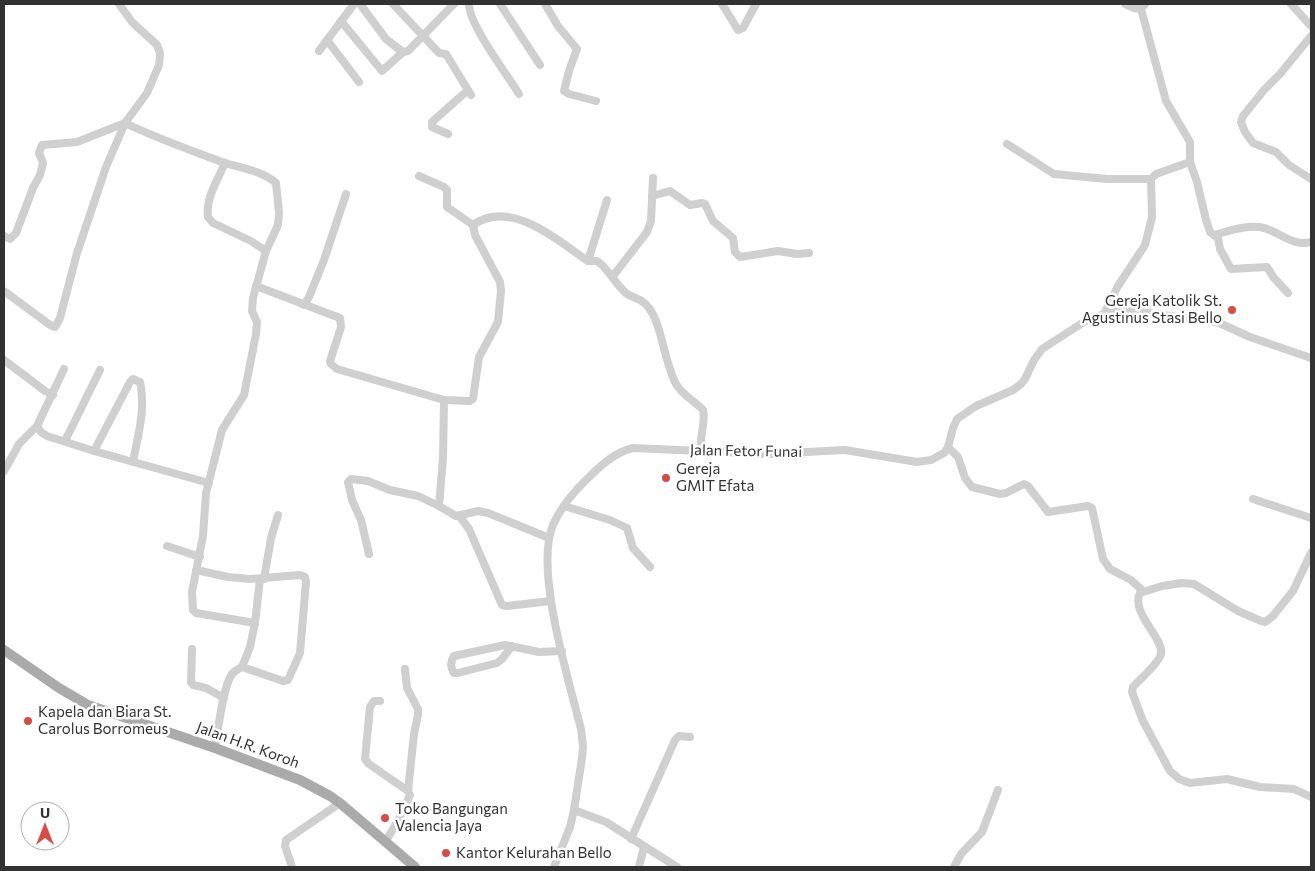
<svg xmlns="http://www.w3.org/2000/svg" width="1315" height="871" viewBox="0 0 1315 871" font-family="Commissioner,sans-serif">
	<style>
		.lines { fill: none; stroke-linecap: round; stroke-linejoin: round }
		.minor { stroke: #cfcfcf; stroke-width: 8 }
		.major { stroke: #aaa; stroke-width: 10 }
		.poi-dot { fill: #d64c47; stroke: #fff; stroke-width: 2 }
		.labels { text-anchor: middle; stroke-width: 5; stroke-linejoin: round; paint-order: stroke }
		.poi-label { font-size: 15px; fill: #323232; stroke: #fff; text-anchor: start }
		.street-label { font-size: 15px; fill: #323232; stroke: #fff }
	</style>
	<rect width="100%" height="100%" fill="#fff"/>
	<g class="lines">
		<g class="minor">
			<polyline points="360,4 386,39 403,52 408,51 454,4"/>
			<polyline points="393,4 439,53 446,54 471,95"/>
			<path d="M469,4C469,25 507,74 519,94"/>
			<polyline points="500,4 540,65"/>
			<polyline points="545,4 558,26 577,49 569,71 564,91 569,94 596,101"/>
			<polyline points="722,4 738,30 743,28 756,4"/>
			<path d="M1125,4C1133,8 1139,12 1145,4"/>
			<polyline points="1291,4 1311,26"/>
			<polyline points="1141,9 1166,101 1190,142 1190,162 1197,182 1206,220 1210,232 1218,238 1220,249 1231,269 1267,267 1274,278 1288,293"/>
			<polyline points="341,21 382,71 403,52"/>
			<polyline points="1311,36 1280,74 1264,90 1243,116 1241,122 1245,132 1253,143 1276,152 1289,165 1311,179"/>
			<polyline points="327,40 359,82"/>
			<polyline points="319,51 354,4"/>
			<polyline points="448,134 432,127 432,122 468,90"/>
			<polyline points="1007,144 1054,174 1107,179 1151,179"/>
			<path d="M225,163C218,179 205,199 208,217L213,223L251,241L266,251"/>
			<polyline points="419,176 444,187 447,190 447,207 473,225"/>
			<polyline points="652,196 670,191 690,205 702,203 705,204 713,221 733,238 735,252 740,257 778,251 797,254 809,253"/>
			<path d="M1214,235C1229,231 1248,224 1264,228C1279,232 1294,247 1311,242"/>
			<path d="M4,236L10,239L16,233L33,188L40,175L43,163L39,153L42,145L77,142L125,123C156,138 190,150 222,162C240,168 261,170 276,183L279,213L278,225L266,251L253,298L252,311L257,322L256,334L244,395L222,430L206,493L203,536L192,592L193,610L196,613L255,623L250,647L242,667L283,681L288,680L300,653L306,582L305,577L300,575L250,579L228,577L196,570"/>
			<polyline points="588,261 607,200"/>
			<polyline points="613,276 647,232 651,221 653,178"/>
			<path d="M256,286L340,318L341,327L330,361L331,364L337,369L444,400L470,401L473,399L479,357L498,322L501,291L500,282L475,235L473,225C511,198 558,241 588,261H597L602,265C610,273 619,288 627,294C635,299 642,298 649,308C662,325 664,362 676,384C683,396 694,400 703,410C706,424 699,436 701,450"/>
			<polyline points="4,291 50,325 55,327 60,318 77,253 106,167 125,123 147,93 159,65 160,53 157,45 132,22 119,4"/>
			<polyline points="304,305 309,297 324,260 346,194"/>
			<polyline points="1104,314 1118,286 1145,245 1152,217 1151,179 1156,174 1190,162"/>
			<polyline points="4,360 45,391 53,395"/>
			<polyline points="64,369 37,426 41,432 47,436 94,451 209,483"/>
			<polyline points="65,441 100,370"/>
			<polyline points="948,447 958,457 965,478 972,487 1000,494 1006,493 1024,484 1028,486 1048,512 1088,506 1092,508 1103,559 1110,569 1131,580 1143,591"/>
			<path d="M94,451L130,382L133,379L140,382C146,409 138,435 133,462"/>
			<polyline points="4,471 19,444 37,426"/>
			<polyline points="1253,499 1311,518"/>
			<polyline points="439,506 443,458 444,400"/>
			<polyline points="564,506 610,520 627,528 633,548 650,567"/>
			<polyline points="460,517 469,529 502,605 507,606 551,601"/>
			<polyline points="167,546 200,557"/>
			<path d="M1311,553L1293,591L1273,616L1265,622L1261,621L1238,611L1194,584L1182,583L1162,586L1140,593C1130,613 1165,639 1161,654C1159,663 1140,679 1133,687L1132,692L1143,721L1170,771L1179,779L1190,783L1227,779L1260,787L1294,789L1311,797"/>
			<polyline points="369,554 361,520 352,500 348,482 351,479 368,481 390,490 418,496 439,506 456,516 478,511 488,513 549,538"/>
			<polyline points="264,579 271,538 278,515"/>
			<polyline points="255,623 260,579"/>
			<path d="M512,646L502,659L497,663L458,673H454C450,667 450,662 454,656L505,645L539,652L562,651"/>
			<polyline points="192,649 191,682 193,685 206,688 224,698"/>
			<polyline points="405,669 407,688 418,709 418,715 414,734 408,791"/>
			<polyline points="380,701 374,701 370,707 365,759 369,764 408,791 410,795 401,815 386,841"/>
			<path d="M215,748C218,731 223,686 232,674C235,670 239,669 242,667"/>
			<polyline points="574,810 606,822 677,867"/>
			<polyline points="631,839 675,740 679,736 690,737"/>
			<polyline points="292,867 285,846 286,840 340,803"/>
			<path d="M554,867L570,827L574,810L582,758L583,747L581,729C569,681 534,569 553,525C560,509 572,494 584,482C598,468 614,452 633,448L768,454L845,450L917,462L931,460L944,453L948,447L953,428L957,419L976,406L1013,390L1021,384L1025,379L1034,360L1042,349L1087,320L1104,314L1114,312L1132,311L1217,322L1250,337L1311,358"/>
			<polyline points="639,867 644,847"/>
			<polyline points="954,867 961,854 982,832 998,790"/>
		</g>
		<polyline class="major" points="4,650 59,688 88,705 215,748 300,780 330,796 340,803 415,867"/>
	</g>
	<g class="poi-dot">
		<circle cx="1232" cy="310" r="5"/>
		<circle cx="666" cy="478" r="5"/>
		<circle cx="28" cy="721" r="5"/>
		<circle cx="385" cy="818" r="5"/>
		<circle cx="446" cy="853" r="5"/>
	</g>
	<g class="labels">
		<g class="poi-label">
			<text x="1222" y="306" text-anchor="end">Gereja Katolik St.<tspan x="1222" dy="17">Agustinus Stasi Bello</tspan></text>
			<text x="676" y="474">Gereja<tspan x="676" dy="17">GMIT Efata</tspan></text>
			<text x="38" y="717">Kapela dan Biara St.<tspan x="38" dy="17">Carolus Borromeus</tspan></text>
			<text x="395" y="814">Toko Bangungan<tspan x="395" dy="17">Valencia Jaya</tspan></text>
			<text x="456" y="858">Kantor Kelurahan Bello</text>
		</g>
		<g class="street-label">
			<text transform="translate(746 451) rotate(1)" y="5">Jalan Fetor Funai</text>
			<text transform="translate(248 745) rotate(20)" y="5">Jalan H.R. Koroh</text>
		</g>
	</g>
	<rect width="1315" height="871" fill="none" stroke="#323232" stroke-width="10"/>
	<g transform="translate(45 826)"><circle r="24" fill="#ffffff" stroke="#adadad"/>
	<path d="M0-4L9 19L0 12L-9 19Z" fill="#d64c47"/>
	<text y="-8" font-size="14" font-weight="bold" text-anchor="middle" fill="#323232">U</text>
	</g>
</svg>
